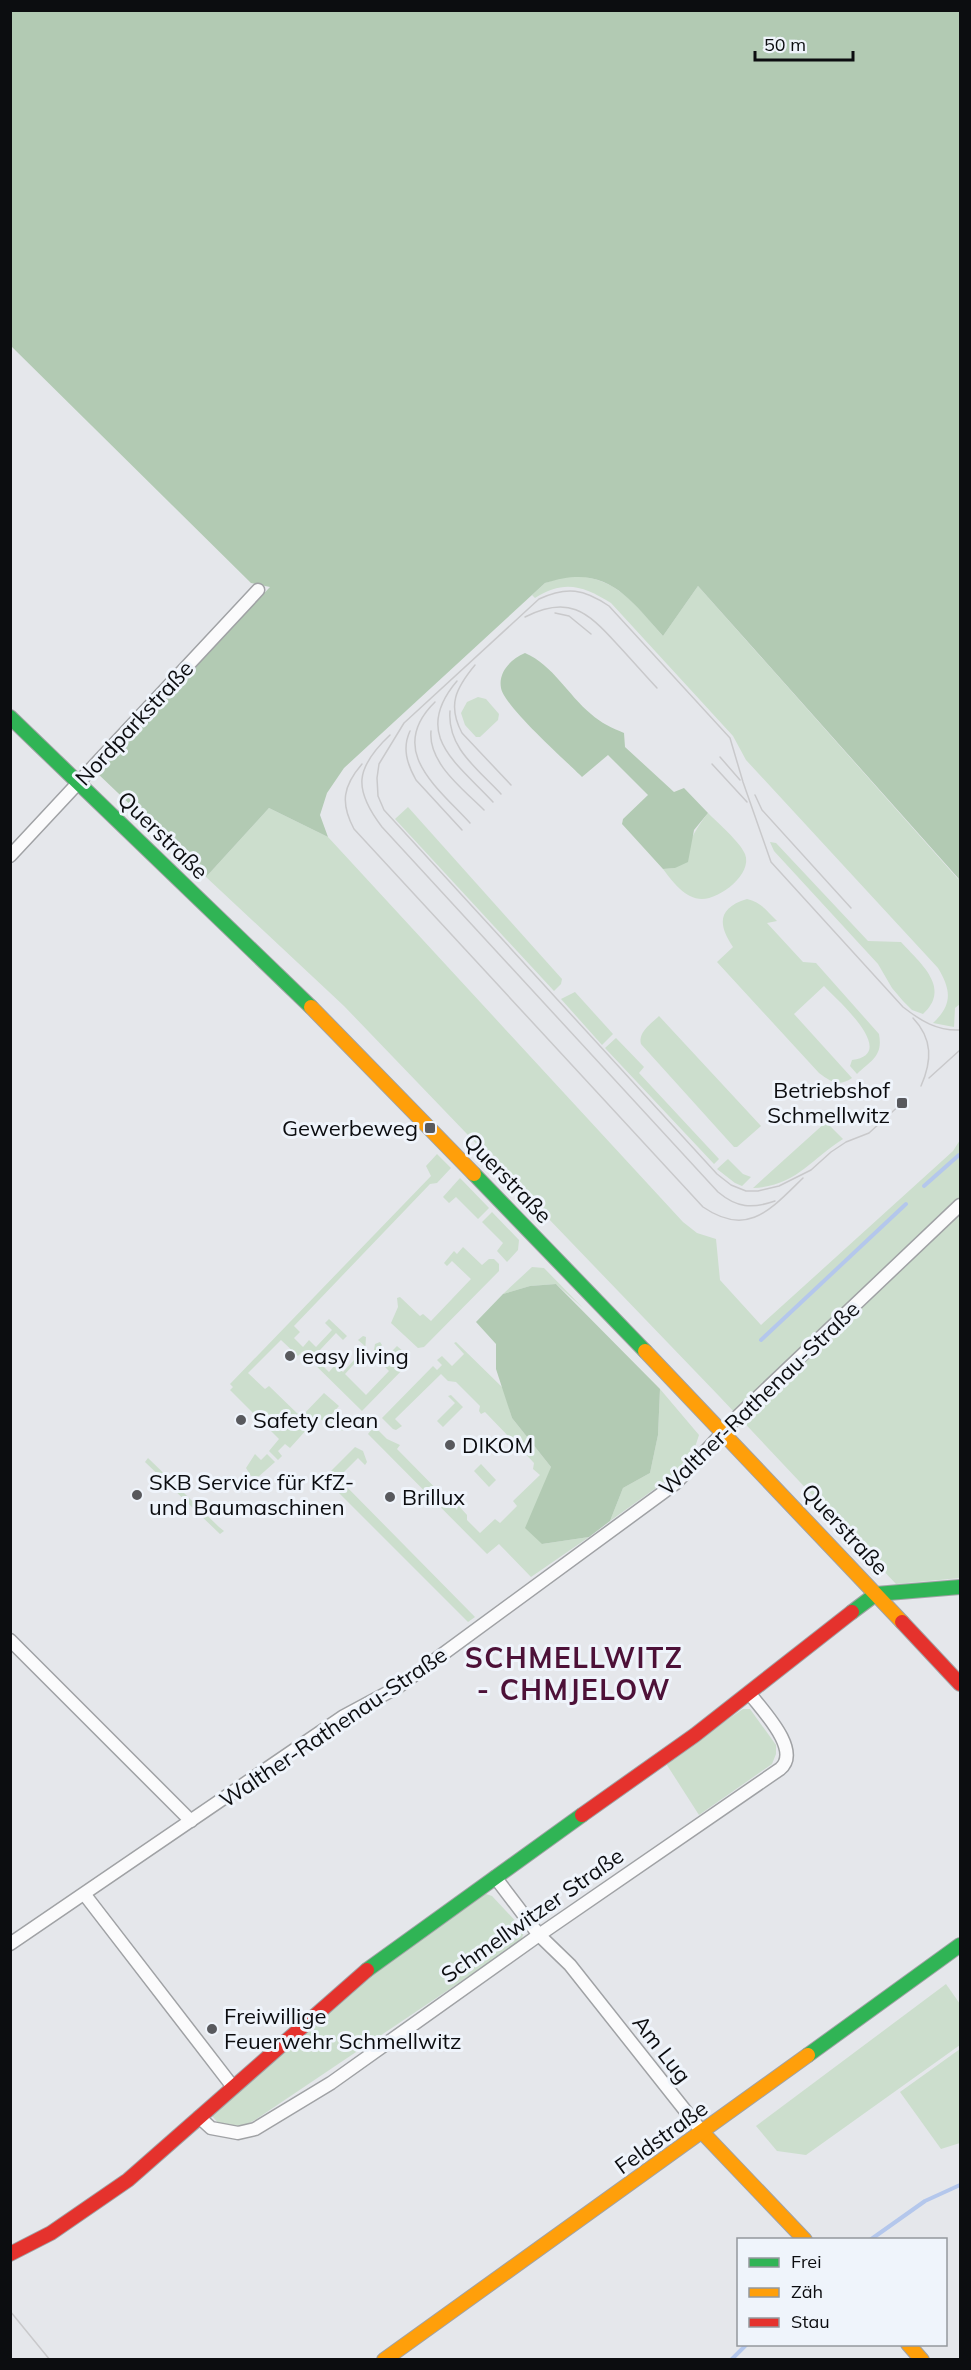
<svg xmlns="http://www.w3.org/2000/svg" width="971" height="2370" viewBox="0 0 971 2370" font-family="Mulish,sans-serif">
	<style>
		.green { fill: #ccdecd }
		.forest { fill: #b2cab3 }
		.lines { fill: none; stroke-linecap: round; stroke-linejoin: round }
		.stream { stroke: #b4c7ec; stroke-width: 4 }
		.street-casing { stroke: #a0a2a5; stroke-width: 15 }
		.fast-casing { stroke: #a0a2a5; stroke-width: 16 }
		.slow-casing { stroke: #a0a2a5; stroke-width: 16 }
		.jam-casing { stroke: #a0a2a5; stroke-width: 16 }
		.street { stroke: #fbfbfc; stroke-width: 12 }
		.fast { stroke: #30b455; stroke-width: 14 }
		.slow { stroke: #ff9f0a; stroke-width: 14 }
		.jam { stroke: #e5322d; stroke-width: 14 }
		.tram { stroke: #c9c9cb; stroke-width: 1.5 }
		.poi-dot { fill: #58595d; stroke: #eff4fb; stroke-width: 2 }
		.labels { text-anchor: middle; stroke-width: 6; stroke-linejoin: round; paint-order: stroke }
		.street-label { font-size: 22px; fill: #0c0d10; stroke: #eff4fb }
		.poi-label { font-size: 22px; fill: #0c0d10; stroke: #eff4fb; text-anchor: start }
		.district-label { font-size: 28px; font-weight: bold; letter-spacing: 1.5px; fill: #4d1138; stroke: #eff4fb }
	</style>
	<rect width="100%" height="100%" fill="#e5e7eb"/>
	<g class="green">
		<path d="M566,576C615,574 634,603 663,636L698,586L958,879L960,877V1004L955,1008L954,1027L933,1023C953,1004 951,990 938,968L746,760L733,736L611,603C584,586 564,579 535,598L532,595L545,583Z"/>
		<polygon points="478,697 486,699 499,714 498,720 480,737 476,737 465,725 461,713 467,702"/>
		<polygon points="408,807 562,979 561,984 554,991 395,819"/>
		<polygon points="269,808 328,837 683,1222 697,1233 716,1239 720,1280 761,1325 953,1151 960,1140 960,1578 896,1584 719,1396 344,1006 206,877"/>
		<path d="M708,813C718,823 740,842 745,854C753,874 720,899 702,899C685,899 672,881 663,869L675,868C687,849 694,830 708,813Z"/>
		<path d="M770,842L776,843L868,941L901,942C920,963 952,988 923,1014L912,1010L903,1001L892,988L878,964L774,851Z"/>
		<path d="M747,899C761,902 767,911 777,921L767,923L803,962L816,963L879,1034C883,1056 872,1060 857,1074L850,1066L852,1060C900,1054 836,999 824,986L794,1014L852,1078C839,1087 831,1082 819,1073L717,962L733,947C718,925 717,908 747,899Z"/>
		<polygon points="575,992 613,1034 602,1045 561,999"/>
		<path d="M659,1016L761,1126L737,1147H734L641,1044C638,1032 651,1024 659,1016Z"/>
		<polygon points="616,1038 644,1067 639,1073 719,1159 714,1164 605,1048"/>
		<path d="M826,1122L843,1139C810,1160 796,1186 753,1188Z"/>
		<path d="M437,1154L451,1168L437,1183L430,1184L294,1326L300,1332L294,1338L303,1347L309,1340L316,1347L332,1330L325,1323L329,1319L347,1336L343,1340L336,1333L320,1350L326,1357L320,1363L329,1372L335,1365L343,1372L366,1347L358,1340L363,1336L366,1337L365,1352L345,1374L366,1395L389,1371L373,1355L375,1344L380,1342L382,1345L374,1353L382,1361L397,1346L405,1353L409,1363L362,1411L302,1352L298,1356L281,1340L248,1373L265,1389L269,1386L301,1417L324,1393L339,1406L331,1415L344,1427L352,1419L355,1423C341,1438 331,1427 318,1417L290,1448L285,1444L278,1451L282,1456L278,1460L269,1451L279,1439L230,1390L233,1387L230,1384L431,1176L426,1166Z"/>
		<polygon points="728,1159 743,1174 751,1177 742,1186 735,1183 717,1169"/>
		<polygon points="460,1178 489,1208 478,1219 456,1197 449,1203 443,1197"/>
		<polygon points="492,1212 519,1240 518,1250 507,1262 497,1251 503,1243 482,1222"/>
		<polygon points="463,1247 482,1265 489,1259 494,1259 499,1264 499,1271 424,1347 418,1348 391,1323 398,1307 397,1298 400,1297 420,1316 423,1314 431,1321 471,1279 452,1261 447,1266 444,1263 454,1251 457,1254"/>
		<polygon points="532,1267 544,1268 583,1308 556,1284 530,1286 503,1294"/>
		<polygon points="456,1342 503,1388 512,1418 551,1467 542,1544 589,1537 531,1577 499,1544 487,1554 368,1434 374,1426 387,1439 400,1445 397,1449 457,1510 458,1505 467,1515 467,1520 480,1533 495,1519 500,1523 517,1506 513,1501 540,1475 533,1469 534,1463 517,1445 512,1447 510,1444 511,1439 485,1412 481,1414 479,1411 480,1406 456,1382 448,1381 441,1374 395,1419 402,1426 396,1430 393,1429 382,1418 433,1366 437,1370 442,1365 437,1360 442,1356 452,1366 464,1354 454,1343"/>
		<polygon points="660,1389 699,1435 692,1456 674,1475 610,1521 623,1488 650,1473 658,1435"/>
		<polygon points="451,1395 463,1407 443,1427 437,1421 455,1403 448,1396"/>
		<polygon points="355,1447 363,1451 367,1462 365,1465 358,1458 338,1478 475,1617 468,1622 324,1478"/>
		<polygon points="255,1454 261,1460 267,1454 275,1462 257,1478 251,1476 246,1468"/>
		<polygon points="148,1458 219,1527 224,1531 220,1534 145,1462"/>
		<polygon points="481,1464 496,1480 489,1487 474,1471"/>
		<polygon points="743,1709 750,1709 776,1745 776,1754 772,1764 699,1815 665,1762"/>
		<polygon points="483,1893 492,1896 522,1928 523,1935 521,1941 255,2120 239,2128 222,2127 212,2116 383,1965"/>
		<polygon points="946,1984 960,2004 960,2045 806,2155 777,2151 756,2126"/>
		<polygon points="960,2049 960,2143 941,2149 900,2092"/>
	</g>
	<g class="forest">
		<path d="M10,11H960V877L959,879L698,586L663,636C627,595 605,563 545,583L344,768L327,793L320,815L328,837L269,808L206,877L95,771L270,587L251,583L11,346Z"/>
		<path d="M525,653C553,665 568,695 591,714C601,723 612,728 624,733L625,747L674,792L684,788L708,813L694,830L688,862L675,868L663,869L622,824L623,819L648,795L608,755L582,777C566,761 504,706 501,688C498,672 511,659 525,653Z"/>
		<polygon points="556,1284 660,1389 658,1435 650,1473 623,1488 610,1521 589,1537 542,1544 525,1528 551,1467 512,1418 496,1369 496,1344 476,1322 503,1294 530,1286"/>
	</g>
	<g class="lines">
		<g class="stream">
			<polyline points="924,1186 959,1155"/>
			<polyline points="761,1340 906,1204"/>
			<polyline points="870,2240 925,2201 960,2185"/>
			<polyline points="731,2360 747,2344"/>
		</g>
		<g class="street-casing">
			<g id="street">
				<polyline points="10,856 258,590"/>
				<polyline points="10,1640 191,1821"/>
				<polyline points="495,1877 539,1935 570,1965 703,2133"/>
				<polyline points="85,1895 233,2087"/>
				<polyline points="10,1944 344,1716 398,1687 676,1483 738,1416 960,1205"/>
				<path d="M199,2117L211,2128L238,2133L255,2129L331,2083L539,1935L780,1769C802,1751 763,1711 750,1694"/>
			</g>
		</g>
		<g class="fast-casing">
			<g id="fast">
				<polyline points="10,717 311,1007"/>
				<polyline points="474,1174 645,1351"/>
				<polyline points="852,1612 876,1594 960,1587"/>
				<polyline points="367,1970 582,1815"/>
				<polyline points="808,2055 960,1945"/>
			</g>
		</g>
		<g class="slow-casing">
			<g id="slow">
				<polyline points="311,1007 474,1174"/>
				<polyline points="645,1351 902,1622"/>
				<polyline points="703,2133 805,2240"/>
				<polyline points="908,2344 922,2360"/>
				<polyline points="384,2360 808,2055"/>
			</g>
		</g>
		<g class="jam-casing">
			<g id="jam">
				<polyline points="902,1622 960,1684"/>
				<polyline points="582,1815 695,1735 852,1612"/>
				<polyline points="10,2254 51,2233 128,2180 367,1970"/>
			</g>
		</g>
		<use href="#street" class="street"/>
		<use href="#fast" class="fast"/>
		<use href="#slow" class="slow"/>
		<use href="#jam" class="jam"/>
		<g class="tram">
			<polyline points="555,613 569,616 591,634"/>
			<path d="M525,617C568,595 587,611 616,643C630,658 643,673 657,688"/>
			<path d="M475,665C456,688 447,705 462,733L511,785"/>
			<path d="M457,681C411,735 457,763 493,802"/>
			<path d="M435,702C386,750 437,787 470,823"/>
			<path d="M450,711C447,748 478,769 501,794"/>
			<path d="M410,731C402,748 407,764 416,780L462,830"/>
			<path d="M431,731C428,763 463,789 484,810"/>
			<path d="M390,735C355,768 353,789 382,827L718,1192C737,1208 752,1209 775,1201"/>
			<polyline points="720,757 740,780"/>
			<path d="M362,764C343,786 340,803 354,829L703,1207C748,1238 771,1209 803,1178"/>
			<polyline points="712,764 747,802"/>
			<polyline points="755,795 762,810 851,908"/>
			<path d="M913,1018C933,1039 932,1061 921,1086"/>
			<polyline points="929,1078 960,1050"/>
			<path d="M902,1103L869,1133L846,1142L831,1152L811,1170L779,1186L758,1191H746L731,1185L717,1174L384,810L378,796L377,778L379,764L404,723L539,599C567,586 584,589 609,606L730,738L743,782L771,862L903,1007C921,1021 937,1031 960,1030"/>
			<polyline points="10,2311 50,2360"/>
		</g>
	</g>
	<g class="poi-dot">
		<rect x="896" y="1097" width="12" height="12" rx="3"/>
		<rect x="424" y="1122" width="12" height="12" rx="3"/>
		<circle cx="290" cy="1356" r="6"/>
		<circle cx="241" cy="1420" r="6"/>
		<circle cx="450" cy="1445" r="6"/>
		<circle cx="137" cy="1495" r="6"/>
		<circle cx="390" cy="1497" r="6"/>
		<circle cx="212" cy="2029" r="6"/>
	</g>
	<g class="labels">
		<g class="street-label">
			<text transform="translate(134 723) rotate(-47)" y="8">Nordparkstraße</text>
			<text transform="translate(163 835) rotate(44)" y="8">Querstraße</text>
			<text transform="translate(508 1178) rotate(46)" y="8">Querstraße</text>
			<text transform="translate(759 1398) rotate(-44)" y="8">Walther-Rathenau-Straße</text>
			<text transform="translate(845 1529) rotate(47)" y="8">Querstraße</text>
			<text transform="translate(333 1727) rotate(-34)" y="8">Walther-Rathenau-Straße</text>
			<text transform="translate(532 1915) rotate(-35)" y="8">Schmellwitzer Straße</text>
			<text transform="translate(662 2049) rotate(52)" y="8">Am Lug</text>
			<text transform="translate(661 2137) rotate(-36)" y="8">Feldstraße</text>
		</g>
		<g class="poi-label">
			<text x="890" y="1098" text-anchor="end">Betriebshof<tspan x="890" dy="25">Schmellwitz</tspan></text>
			<text x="418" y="1136" text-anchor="end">Gewerbeweg</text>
			<text x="302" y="1364">easy living</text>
			<text x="253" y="1428">Safety clean</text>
			<text x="462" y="1453">DIKOM</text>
			<text x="149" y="1490">SKB Service für KfZ-<tspan x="149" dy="25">und Baumaschinen</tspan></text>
			<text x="402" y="1505">Brillux</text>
			<text x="224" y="2024">Freiwillige<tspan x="224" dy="25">Feuerwehr Schmellwitz</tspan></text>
		</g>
		<g class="district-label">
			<text x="574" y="1668">SCHMELLWITZ<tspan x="574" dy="32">- CHMJELOW</tspan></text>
		</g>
	</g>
	<rect width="971" height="2370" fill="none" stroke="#0c0d10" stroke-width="24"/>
	<rect x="737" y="2238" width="210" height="108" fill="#eff4fb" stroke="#94989d" stroke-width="1.5"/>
	<rect x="749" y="2258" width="30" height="9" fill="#30b455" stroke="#94989d" stroke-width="1.5"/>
	<text x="791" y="2268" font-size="18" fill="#0c0d10">Frei</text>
	<rect x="749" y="2288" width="30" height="9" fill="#ff9f0a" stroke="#94989d" stroke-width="1.5"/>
	<text x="791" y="2298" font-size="18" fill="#0c0d10">Zäh</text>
	<rect x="749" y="2318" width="30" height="9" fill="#e5322d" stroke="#94989d" stroke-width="1.5"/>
	<text x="791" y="2328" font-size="18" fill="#0c0d10">Stau</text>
	<path d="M755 51v9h98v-9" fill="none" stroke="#0c0d10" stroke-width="3"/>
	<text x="764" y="51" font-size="18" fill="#0c0d10" stroke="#eff4fb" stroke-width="4.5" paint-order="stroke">50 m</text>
</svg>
